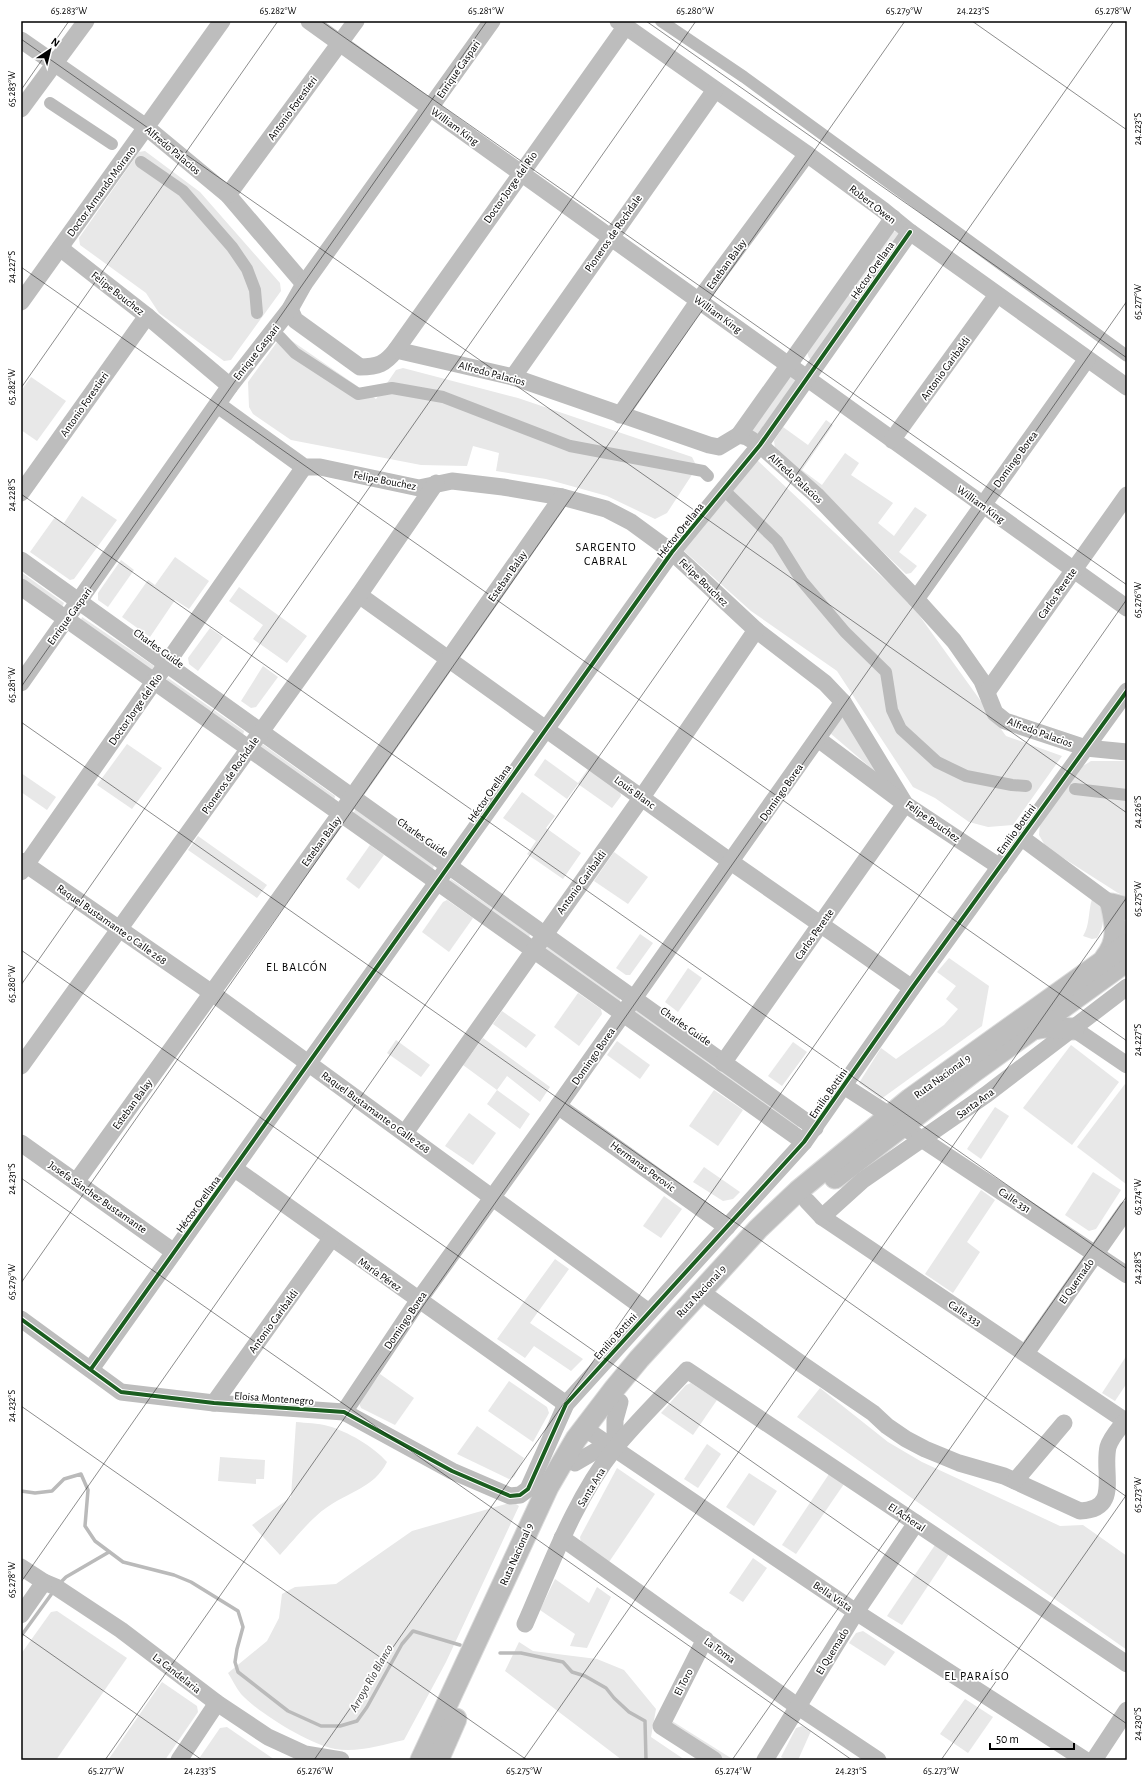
<svg xmlns="http://www.w3.org/2000/svg" width="1148" height="1781" viewBox="0 0 1148 1781" font-family="'Alegreya Sans',sans-serif">
	<style>
		.green { fill: #e8e8e8 }
		.lines { fill: none; stroke-linecap: round; stroke-linejoin: round }
		.stream { stroke: #bababa; stroke-width: 3.5 }
		.canal { stroke: #bababa; stroke-width: 12 }
		.major-casing { stroke: #dbdbdb; stroke-width: 23 }
		.minor { stroke: #bdbdbd; stroke-width: 17 }
		.major { stroke: #bdbdbd; stroke-width: 21 }
		.cycleway-casing { stroke: #fff; stroke-width: 6 }
		.cycleway { stroke: #1b5e20; stroke-width: 4 }
		.ticks { fill: none; stroke: #000; stroke-width: 1; stroke-opacity: 0.45 }
		.labels { text-anchor: middle; stroke-width: 3.5; stroke-linejoin: round; paint-order: stroke }
		.street-label { font-size: 11px; fill: #000; stroke: #fff }
		.neighbourhood-label { font-size: 12px; letter-spacing: 1px; fill: #000; stroke: #fff }
		.water-label { font-size: 12px; font-style: italic; fill: #3d3d3d; stroke: #fff }
		.neatline { fill: none; stroke: #000; stroke-width: 1.5 }
		.ticks-label { font-size: 10px; text-anchor: middle; fill: #000 }
	</style>
	<rect width="100%" height="100%" fill="#fff"/>
	<g class="green">
		<polygon points="145,151 200,192 280,283 281,291 231,360 224,361 159,313 146,293 80,245 79,238 139,152"/>
		<polygon points="896,231 900,234 811,359 809,358 807,352 893,232"/>
		<polygon points="289,339 376,399 396,370 403,368 518,398 692,457 697,467 667,513 655,519 607,496 546,479 496,471 499,453 473,446 467,466 421,465 291,440 253,414 249,407 248,382 277,342"/>
		<polygon points="31,377 66,401 37,441 21,430 21,391"/>
		<polygon points="789,377 794,377 796,381 758,433 755,433 752,430"/>
		<polygon points="826,420 833,425 802,470 822,485 845,453 859,463 851,475 893,503 878,523 894,536 915,507 927,515 899,552 917,566 911,573 906,574 775,448 774,441 783,427 808,445"/>
		<polygon points="757,460 911,604 1006,736 1062,756 1013,825 988,827 969,822 935,798 913,787 837,671 751,611 683,550"/>
		<polygon points="82,496 117,520 74,579 70,580 30,552 55,517 64,523"/>
		<polygon points="175,557 209,581 189,609 175,600 150,637 122,617 148,580 155,585"/>
		<polygon points="121,560 134,570 108,607 98,600 98,593"/>
		<polygon points="21,572 64,603 62,607 21,579"/>
		<polygon points="239,587 307,636 287,663 253,639 263,625 229,601"/>
		<polygon points="82,617 154,666 152,670 81,620"/>
		<polygon points="210,628 223,637 198,671 189,664 188,658"/>
		<polygon points="263,666 278,677 256,707 251,708 241,701"/>
		<polygon points="168,678 244,731 243,735 165,681"/>
		<polygon points="841,713 878,774 830,733"/>
		<polygon points="261,743 335,796 334,801 258,748"/>
		<polygon points="127,744 162,768 132,809 97,785"/>
		<polygon points="545,759 578,783 588,769 620,792 621,796 612,808 578,784 567,799 534,775"/>
		<polygon points="1091,761 1127,761 1127,897 1118,893 1046,847 1039,835 1040,823 1083,766"/>
		<polygon points="21,773 56,797 47,810 21,792"/>
		<polygon points="522,792 555,816 546,828 581,853 563,879 527,854 536,841 503,818"/>
		<polygon points="356,809 434,865 433,869 353,813"/>
		<polygon points="198,836 267,885 257,898 188,850"/>
		<polygon points="370,845 384,855 359,889 346,879"/>
		<polygon points="614,852 648,877 628,904 594,881"/>
		<polygon points="451,879 530,934 529,938 449,882"/>
		<path d="M1092,899C1107,908 1105,926 1097,938L1092,939L1083,936C1090,925 1088,912 1092,899Z"/>
		<polygon points="447,900 473,918 449,952 422,932 443,902"/>
		<polygon points="640,934 653,943 630,975 626,975 616,968"/>
		<polygon points="543,943 620,998 620,1002 540,948"/>
		<polygon points="949,958 989,986 982,1026 881,1099 859,1083 881,1048 896,1059 944,1025 958,1009 946,999 956,986 937,972"/>
		<polygon points="688,968 702,978 678,1012 665,1002"/>
		<polygon points="578,993 601,1009 602,1014 579,1046 554,1027"/>
		<polygon points="633,1008 799,1125 797,1129 631,1012"/>
		<polygon points="502,1011 536,1035 526,1048 493,1024"/>
		<polygon points="483,1038 550,1087 540,1102 507,1076 497,1090 530,1114 520,1129 487,1104 497,1090 463,1065"/>
		<polygon points="396,1040 430,1065 421,1077 387,1053"/>
		<polygon points="617,1041 650,1065 640,1079 607,1055"/>
		<polygon points="793,1042 807,1052 782,1086 768,1076"/>
		<polygon points="1071,1045 1119,1082 1072,1145 1023,1108"/>
		<polygon points="1125,1084 1127,1086 1126,1184 1077,1147"/>
		<polygon points="714,1090 743,1110 718,1146 689,1126"/>
		<polygon points="995,1107 1009,1116 981,1159 967,1149"/>
		<polygon points="469,1113 496,1133 473,1165 445,1146"/>
		<polygon points="704,1167 740,1192 733,1199 723,1201 693,1182"/>
		<polygon points="1093,1172 1121,1190 1096,1229 1089,1231 1065,1215"/>
		<polygon points="981,1190 995,1200 967,1242 980,1252 953,1293 925,1274"/>
		<polygon points="664,1196 682,1209 661,1238 643,1226"/>
		<polygon points="555,1259 569,1269 530,1323 583,1359 571,1371 534,1346 525,1358 497,1339"/>
		<polygon points="1127,1355 1127,1383 1115,1401 1102,1393"/>
		<polygon points="380,1374 414,1398 395,1425 361,1408 359,1403"/>
		<polygon points="509,1381 547,1407 549,1413 533,1442 488,1411"/>
		<polygon points="691,1383 717,1400 693,1435 661,1413 686,1385"/>
		<polygon points="820,1388 888,1442 922,1462 1060,1526 1083,1525 1127,1556 1127,1650 797,1417"/>
		<path d="M296,1422C306,1423 318,1423 328,1426C347,1431 374,1447 387,1462C374,1488 348,1492 326,1508C311,1518 293,1541 280,1555L252,1525L291,1497Z"/>
		<polygon points="477,1426 524,1458 514,1477 509,1479 457,1454"/>
		<polygon points="707,1444 721,1454 698,1488 684,1479"/>
		<polygon points="220,1457 265,1460 264,1479 256,1479 256,1484 218,1481"/>
		<polygon points="617,1468 655,1494 609,1562 581,1543 580,1537"/>
		<polygon points="749,1473 777,1491 754,1526 726,1507"/>
		<polygon points="829,1474 844,1484 796,1554 782,1545"/>
		<path d="M513,1502L519,1506L446,1662L404,1740C382,1745 357,1753 335,1749C310,1745 257,1712 241,1694C236,1688 232,1679 228,1673L267,1641L279,1618L282,1594L295,1587L336,1584L412,1531Z"/>
		<polygon points="935,1545 949,1554 902,1625 887,1616"/>
		<polygon points="753,1558 767,1568 743,1602 729,1593"/>
		<polygon points="555,1579 589,1603 597,1587 611,1597 587,1648 570,1646 575,1634 540,1610"/>
		<polygon points="57,1611 127,1658 56,1760 22,1760 21,1654 51,1612"/>
		<polygon points="863,1631 895,1652 885,1666 849,1643 856,1633"/>
		<polygon points="519,1642 533,1651 597,1659 624,1670 656,1709 651,1737 685,1760 622,1760 505,1671"/>
		<polygon points="162,1682 197,1706 198,1712 165,1760 108,1760"/>
		<polygon points="965,1699 993,1717 968,1753 940,1734"/>
		<polygon points="672,1721 734,1760 704,1760 670,1740"/>
		<polygon points="802,1726 811,1731 798,1760 786,1760 781,1757 796,1728"/>
		<polygon points="227,1727 275,1760 198,1760 220,1728"/>
	</g>
	<g class="lines">
		<g class="stream">
			<polyline points="21,1491 35,1493 52,1491 64,1479 81,1474 88,1490 85,1526 95,1541 123,1562 174,1575 191,1582 238,1611 243,1627 237,1649 235,1662 238,1672 288,1711 321,1726 340,1726 357,1721 367,1707 402,1644 413,1631 460,1645"/>
			<polyline points="59,1584 66,1577 109,1552"/>
			<polyline points="21,1636 53,1592"/>
			<polyline points="500,1653 521,1653 563,1662 572,1672 585,1676 606,1688 614,1698 629,1712 645,1721 646,1760"/>
		</g>
		<g class="canal">
			<polyline points="661,21 744,77 1127,356"/>
			<polyline points="50,103 112,144"/>
			<polyline points="141,162 183,191 232,247 247,269 255,290 257,313"/>
			<polyline points="280,337 295,353 358,394 392,388 443,397 570,446 703,471 708,476"/>
			<polyline points="729,495 777,541 802,581 845,632 886,672 892,710 901,729 937,762 966,776 1012,785 1026,786"/>
			<polyline points="1075,789 1127,795"/>
		</g>
		<g class="major-casing">
			<g id="major">
				<path d="M1105,958C1119,941 1116,925 1111,904L1127,908"/>
				<polyline points="1034,1029 1046,1027 1074,1029"/>
				<polyline points="835,1178 972,1073 1127,961"/>
				<polyline points="421,1760 548,1487 576,1439 615,1388 639,1359 758,1229 798,1191 910,1099 1127,944"/>
				<polyline points="438,1760 456,1719"/>
			</g>
		</g>
		<g class="minor">
			<polyline points="309,21 1127,608"/>
			<polyline points="618,21 807,154 883,210 910,232 1127,387"/>
			<polyline points="21,40 146,127 228,195 304,284"/>
			<polyline points="21,109 86,21"/>
			<polyline points="228,195 356,21"/>
			<polyline points="60,248 147,316 230,386"/>
			<polyline points="21,302 222,21"/>
			<path d="M290,309L295,320L360,367C378,367 385,364 396,350L513,377L709,445L719,447L739,435L747,437L760,445L816,495L916,599L954,641L982,681L995,713L1005,721L1086,748L1127,752"/>
			<polyline points="396,350 626,26"/>
			<polyline points="513,377 715,90"/>
			<polyline points="218,405 304,467 320,467 419,488 452,481 503,487 562,497 606,509 631,522 672,552 756,630 825,683 843,702 905,804 1000,867"/>
			<polyline points="620,415 699,300 807,154"/>
			<polyline points="739,435 893,218"/>
			<polyline points="892,440 997,295"/>
			<polyline points="21,493 147,316"/>
			<polyline points="21,560 815,1128"/>
			<polyline points="21,587 804,1142"/>
			<polyline points="359,595 731,862 912,988"/>
			<polyline points="916,599 1087,359"/>
			<polyline points="21,683 230,386 290,309 304,284 492,21"/>
			<polyline points="987,692 1127,495"/>
			<polyline points="1022,838 1122,912"/>
			<polyline points="21,861 212,993 649,1312"/>
			<polyline points="21,872 304,467"/>
			<polyline points="1074,1029 1127,1065"/>
			<polyline points="723,1063 905,804 818,739"/>
			<polyline points="21,1066 359,595 436,483"/>
			<polyline points="844,1086 889,1115"/>
			<polyline points="558,1106 727,1227"/>
			<polyline points="902,1126 1127,1275"/>
			<polyline points="405,1133 642,797 756,630"/>
			<polyline points="21,1143 174,1252"/>
			<polyline points="235,1169 566,1404"/>
			<polyline points="76,1182 341,813 562,497"/>
			<polyline points="807,1201 822,1217 1127,1422"/>
			<polyline points="822,1217 863,1180 987,1094 1127,987"/>
			<path d="M711,1299L803,1365L873,1413L887,1426L906,1439L925,1449L959,1463L1004,1476L1080,1511C1121,1510 1102,1473 1108,1447C1111,1437 1119,1429 1125,1421"/>
			<polyline points="21,1319 121,1392 214,1403 344,1412 452,1471 510,1496 520,1495 528,1489 566,1404 804,1142 912,988 1127,691"/>
			<polyline points="1026,1353 1127,1209"/>
			<polyline points="91,1369 672,552 760,445 910,232"/>
			<polyline points="214,1403 331,1239"/>
			<polyline points="344,1412 418,1301 558,1106 843,702"/>
			<polyline points="584,1428 856,1612 1085,1760"/>
			<polyline points="575,1463 599,1449 615,1449 615,1420 620,1402"/>
			<polyline points="1015,1481 1064,1423"/>
			<polyline points="562,1538 797,1706 878,1760"/>
			<polyline points="21,1567 44,1582 56,1587 121,1630 217,1703 268,1737 305,1754 341,1760"/>
			<polyline points="21,1615 44,1582"/>
			<path d="M525,1624C551,1565 574,1500 615,1448C637,1421 663,1396 687,1370L1127,1664"/>
			<polyline points="705,1639 661,1726 714,1760"/>
			<polyline points="179,1760 217,1703"/>
			<polyline points="765,1760 856,1612 916,1523"/>
			<polyline points="1094,1760 1127,1710"/>
		</g>
		<use href="#major" class="major"/>
		<g class="cycleway-casing">
			<g id="cycleway">
				<polyline points="21,1319 121,1392 214,1403 344,1412 452,1471 510,1496 520,1495 528,1489 566,1404 804,1142 912,988 1127,691"/>
				<polyline points="91,1369 672,552 760,445 910,232"/>
			</g>
		</g>
		<use href="#cycleway" class="cycleway"/>
	</g>
	<path class="ticks" d="M321,21L1127,585M646,21L1127,358M972,21L1127,130M21,39L1127,813M21,90L69,21M21,267L1127,1041M21,388L278,21M21,494L1127,1269M21,687L487,21M21,722L1127,1497M21,950L1127,1724M21,985L696,21M21,1178L852,1760M21,1283L905,21M21,1406L527,1760M21,1582L1114,21M21,1633L202,1760M105,1760L1127,301M314,1760L1127,599M523,1760L1127,897M732,1760L1127,1196M941,1760L1127,1494"/>
	<g class="labels">
		<g class="street-label">
			<text transform="translate(458 69) rotate(-55)" y="4">Enrique Gaspari</text>
			<text transform="translate(292 108) rotate(-54)" y="4">Antonio Forestieri</text>
			<text transform="translate(455 126) rotate(36)" y="4">William King</text>
			<text transform="translate(173 150) rotate(40)" y="4">Alfredo Palacios</text>
			<text transform="translate(510 187) rotate(-55)" y="4">Doctor Jorge del Río</text>
			<text transform="translate(101 191) rotate(-54)" y="4">Doctor Armando Moirano</text>
			<text transform="translate(873 204) rotate(38)" y="4">Robert Owen</text>
			<text transform="translate(613 233) rotate(-55)" y="4">Pioneros de Rochdale</text>
			<text transform="translate(726 264) rotate(-54)" y="4">Esteban Balay</text>
			<text transform="translate(872 270) rotate(-55)" y="4">Héctor Orellana</text>
			<text transform="translate(118 293) rotate(38)" y="4">Felipe Bouchez</text>
			<text transform="translate(718 314) rotate(36)" y="4">William King</text>
			<text transform="translate(256 352) rotate(-52)" y="4">Enrique Gaspari</text>
			<text transform="translate(945 368) rotate(-54)" y="4">Antonio Garibaldi</text>
			<text transform="translate(492 373) rotate(15)" y="4">Alfredo Palacios</text>
			<text transform="translate(84 404) rotate(-55)" y="4">Antonio Forestieri</text>
			<text transform="translate(1015 459) rotate(-54)" y="4">Domingo Borea</text>
			<text transform="translate(796 478) rotate(42)" y="4">Alfredo Palacios</text>
			<text transform="translate(385 480) rotate(11)" y="4">Felipe Bouchez</text>
			<text transform="translate(981 504) rotate(36)" y="4">William King</text>
			<text transform="translate(680 530) rotate(-51)" y="4">Héctor Orellana</text>
			<text transform="translate(507 576) rotate(-55)" y="4">Esteban Balay</text>
			<text transform="translate(704 582) rotate(44)" y="4">Felipe Bouchez</text>
			<text transform="translate(1057 593) rotate(-55)" y="4">Carlos Perette</text>
			<text transform="translate(69 616) rotate(-54)" y="4">Enrique Gaspari</text>
			<text transform="translate(159 648) rotate(36)" y="4">Charles Guide</text>
			<text transform="translate(135 709) rotate(-55)" y="4">Doctor Jorge del Río</text>
			<text transform="translate(1040 732) rotate(20)" y="4">Alfredo Palacios</text>
			<text transform="translate(230 775) rotate(-55)" y="4">Pioneros de Rochdale</text>
			<text transform="translate(635 792) rotate(36)" y="4">Louis Blanc</text>
			<text transform="translate(781 792) rotate(-55)" y="4">Domingo Borea</text>
			<text transform="translate(489 793) rotate(-55)" y="4">Héctor Orellana</text>
			<text transform="translate(933 821) rotate(35)" y="4">Felipe Bouchez</text>
			<text transform="translate(1016 829) rotate(-54)" y="4">Emilio Bottini</text>
			<text transform="translate(423 837) rotate(35)" y="4">Charles Guide</text>
			<text transform="translate(321 841) rotate(-54)" y="4">Esteban Balay</text>
			<text transform="translate(581 882) rotate(-54)" y="4">Antonio Garibaldi</text>
			<text transform="translate(112 924) rotate(35)" y="4">Raquel Bustamante o Calle 268</text>
			<text transform="translate(814 934) rotate(-55)" y="4">Carlos Perette</text>
			<text transform="translate(686 1026) rotate(35)" y="4">Charles Guide</text>
			<text transform="translate(593 1056) rotate(-55)" y="4">Domingo Borea</text>
			<text transform="translate(942 1076) rotate(-36)" y="4">Ruta Nacional 9</text>
			<text transform="translate(828 1093) rotate(-55)" y="4">Emilio Bottini</text>
			<text transform="translate(975 1103) rotate(-36)" y="4">Santa Ana</text>
			<text transform="translate(132 1104) rotate(-54)" y="4">Esteban Balay</text>
			<text transform="translate(376 1112) rotate(36)" y="4">Raquel Bustamante o Calle 268</text>
			<text transform="translate(643 1166) rotate(36)" y="4">Hermanas Perovic</text>
			<text transform="translate(98 1197) rotate(35)" y="4">Josefa Sánchez Bustamante</text>
			<text transform="translate(1015 1200) rotate(34)" y="4">Calle 331</text>
			<text transform="translate(198 1204) rotate(-54)" y="4">Héctor Orellana</text>
			<text transform="translate(380 1274) rotate(35)" y="4">María Pérez</text>
			<text transform="translate(1076 1281) rotate(-55)" y="4">El Quemado</text>
			<text transform="translate(701 1291) rotate(-47)" y="4">Ruta Nacional 9</text>
			<text transform="translate(965 1313) rotate(34)" y="4">Calle 333</text>
			<text transform="translate(405 1320) rotate(-56)" y="4">Domingo Borea</text>
			<text transform="translate(273 1321) rotate(-54)" y="4">Antonio Garibaldi</text>
			<text transform="translate(615 1336) rotate(-48)" y="4">Emilio Bottini</text>
			<text transform="translate(274 1398) rotate(4)" y="4">Eloisa Montenegro</text>
			<text transform="translate(591 1487) rotate(-59)" y="4">Santa Ana</text>
			<text transform="translate(907 1517) rotate(34)" y="4">El Acheral</text>
			<text transform="translate(516 1554) rotate(-66)" y="4">Ruta Nacional 9</text>
			<text transform="translate(833 1596) rotate(34)" y="4">Bella Vista</text>
			<text transform="translate(720 1650) rotate(36)" y="4">La Toma</text>
			<text transform="translate(832 1651) rotate(-58)" y="4">El Quemado</text>
			<text transform="translate(177 1673) rotate(38)" y="4">La Candelaria</text>
			<text transform="translate(683 1682) rotate(-63)" y="4">El Toro</text>
		</g>
		<g class="neighbourhood-label">
			<text x="606" y="551">SARGENTO<tspan x="606" dy="14">CABRAL</tspan></text>
			<text x="297" y="971">EL BALCÓN</text>
			<text x="977" y="1680">EL PARAÍSO</text>
		</g>
		<g class="water-label">
			<text transform="translate(371 1678) rotate(-60)" y="4">Arroyo Río Blanco</text>
		</g>
	</g>
	<rect width="1148" height="1781" fill="none" stroke="#ffffff" stroke-width="44"/>
	<g transform="translate(50 50) rotate(35)" stroke="#ffffff" stroke-width="3" paint-order="stroke">
	<path d="M0-3L7 15L0 10L-7 15Z" fill="#000000"/>
	<text y="-6" font-size="11" font-weight="bold" text-anchor="middle" fill="#000000">N</text>
	</g>
	<path d="M990 1743v6h84v-6" fill="none" stroke="#000000" stroke-width="2"/>
	<text x="996" y="1743" font-size="12" fill="#000000" stroke="#ffffff" stroke-width="3" paint-order="stroke">50 m</text>
	<rect x="22" y="22" width="1104" height="1737" class="neatline"/>
	<g class="ticks-label">
		<text x="69" y="14">65.283°W</text>
		<text x="278" y="14">65.282°W</text>
		<text x="486" y="14">65.281°W</text>
		<text x="695" y="14">65.280°W</text>
		<text x="904" y="14">65.279°W</text>
		<text x="973" y="14">24.223°S</text>
		<text x="1113" y="14">65.278°W</text>
		<text transform="translate(11 89) rotate(-90)" y="4">65.283°W</text>
		<text transform="translate(1137 129) rotate(-90)" y="4">24.223°S</text>
		<text transform="translate(11 267) rotate(-90)" y="4">24.227°S</text>
		<text transform="translate(1137 302) rotate(-90)" y="4">65.277°W</text>
		<text transform="translate(11 387) rotate(-90)" y="4">65.282°W</text>
		<text transform="translate(11 495) rotate(-90)" y="4">24.228°S</text>
		<text transform="translate(1137 600) rotate(-90)" y="4">65.276°W</text>
		<text transform="translate(11 685) rotate(-90)" y="4">65.281°W</text>
		<text transform="translate(1137 812) rotate(-90)" y="4">24.226°S</text>
		<text transform="translate(1137 899) rotate(-90)" y="4">65.275°W</text>
		<text transform="translate(11 984) rotate(-90)" y="4">65.280°W</text>
		<text transform="translate(1137 1040) rotate(-90)" y="4">24.227°S</text>
		<text transform="translate(11 1179) rotate(-90)" y="4">24.231°S</text>
		<text transform="translate(1137 1197) rotate(-90)" y="4">65.274°W</text>
		<text transform="translate(1137 1268) rotate(-90)" y="4">24.228°S</text>
		<text transform="translate(11 1282) rotate(-90)" y="4">65.279°W</text>
		<text transform="translate(11 1406) rotate(-90)" y="4">24.232°S</text>
		<text transform="translate(1137 1495) rotate(-90)" y="4">65.273°W</text>
		<text transform="translate(11 1580) rotate(-90)" y="4">65.278°W</text>
		<text transform="translate(1137 1724) rotate(-90)" y="4">24.230°S</text>
		<text x="106" y="1774">65.277°W</text>
		<text x="200" y="1774">24.233°S</text>
		<text x="315" y="1774">65.276°W</text>
		<text x="524" y="1774">65.275°W</text>
		<text x="733" y="1774">65.274°W</text>
		<text x="851" y="1774">24.231°S</text>
		<text x="941" y="1774">65.273°W</text>
	</g>
</svg>
